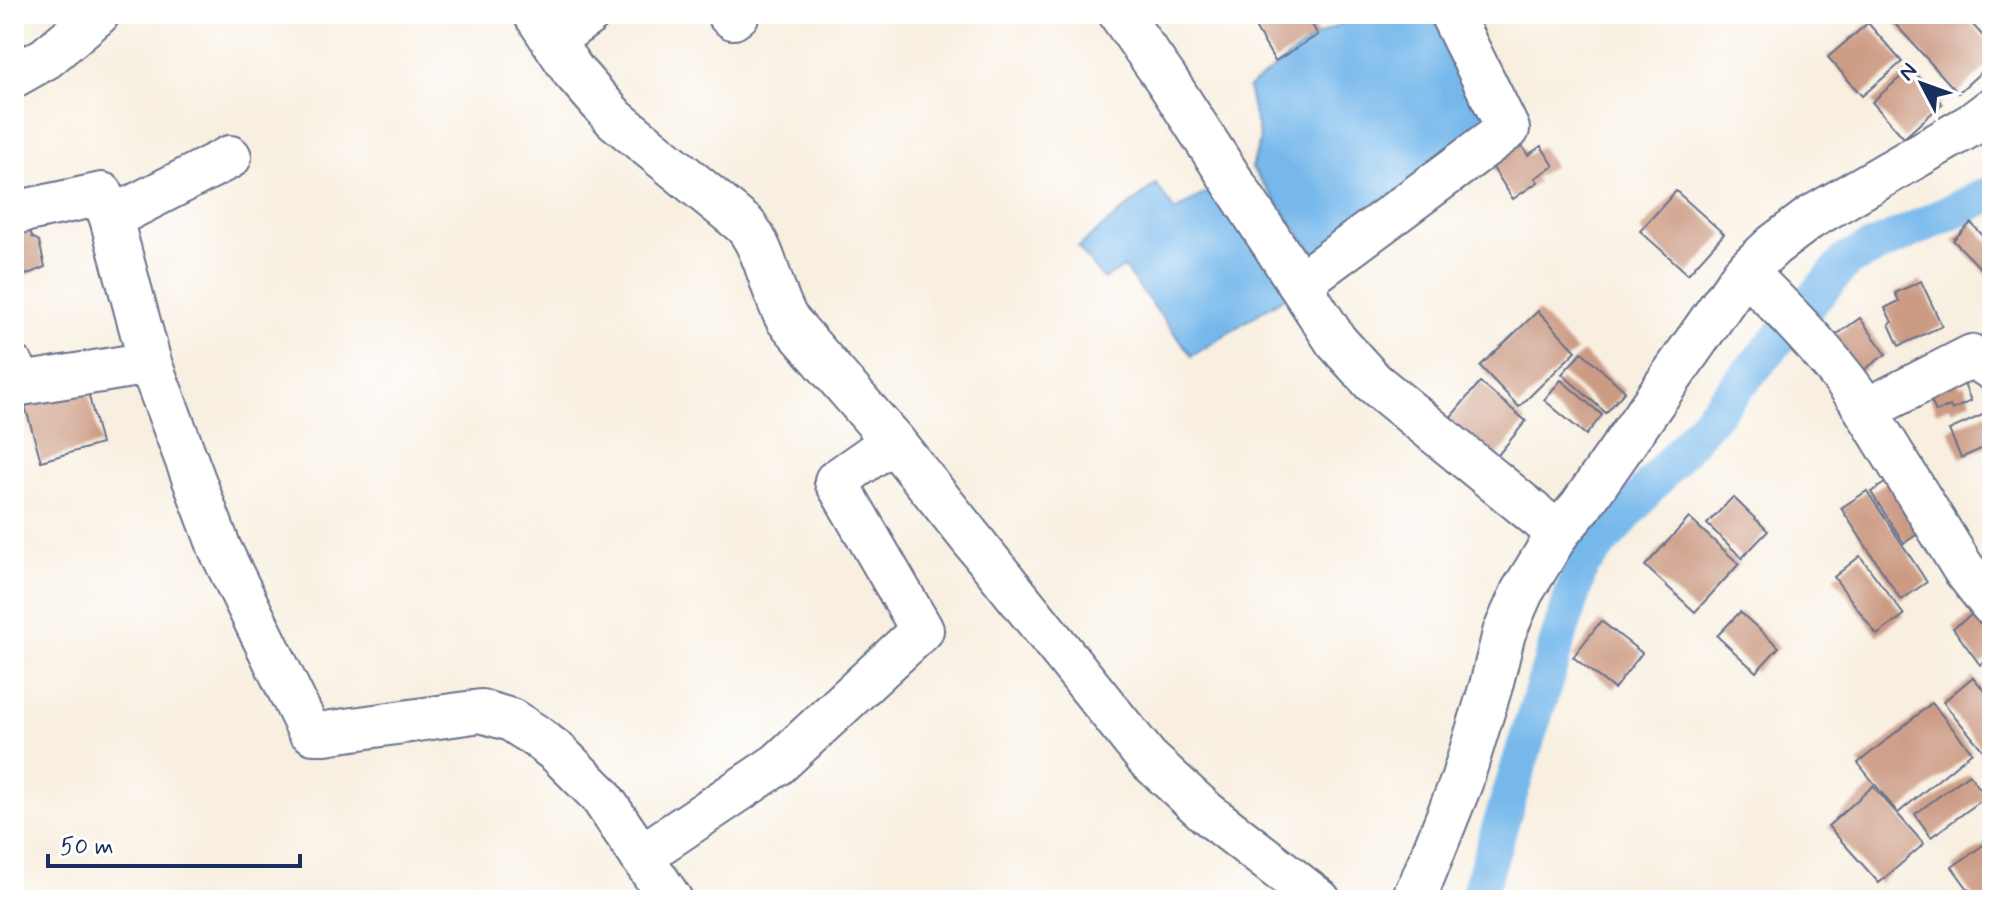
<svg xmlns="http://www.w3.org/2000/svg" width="2006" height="914" viewBox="0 0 2006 914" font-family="Mynerve,sans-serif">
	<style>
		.water { fill: #76b8eb; stroke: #4874a4; stroke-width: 2 }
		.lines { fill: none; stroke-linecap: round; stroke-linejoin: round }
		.canal { stroke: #76b8eb; stroke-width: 36 }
		.building { fill: #cc9b84 }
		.minor-casing { stroke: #68728c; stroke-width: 46 }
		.minor { stroke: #fff; stroke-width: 42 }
	</style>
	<rect width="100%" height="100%" fill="#fff"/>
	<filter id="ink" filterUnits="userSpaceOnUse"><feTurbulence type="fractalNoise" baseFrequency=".0125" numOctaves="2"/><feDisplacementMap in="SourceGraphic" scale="16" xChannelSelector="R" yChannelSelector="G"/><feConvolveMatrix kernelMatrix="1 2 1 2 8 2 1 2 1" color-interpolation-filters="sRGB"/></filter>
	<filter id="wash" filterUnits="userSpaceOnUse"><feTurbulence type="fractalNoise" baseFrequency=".006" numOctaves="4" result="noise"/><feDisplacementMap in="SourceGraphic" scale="32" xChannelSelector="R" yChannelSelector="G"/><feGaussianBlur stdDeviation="1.8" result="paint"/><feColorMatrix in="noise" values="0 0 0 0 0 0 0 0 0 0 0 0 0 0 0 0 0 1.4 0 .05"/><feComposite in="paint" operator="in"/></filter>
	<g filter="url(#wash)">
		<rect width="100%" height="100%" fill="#f8efe0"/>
		<g class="water">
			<polygon points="1361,14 1369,14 1380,23 1392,14 1430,14 1479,84 1489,149 1318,259 1252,168 1260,139 1248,88 1318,35"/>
			<polygon points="1230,178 1300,287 1192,356 1124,268 1103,279 1078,247 1156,184 1175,211"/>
		</g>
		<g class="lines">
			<polyline class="canal" points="1477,900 1581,566 1847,260 1992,193"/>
		</g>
		<g id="blocks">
			<g class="building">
				<polygon points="1247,14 1306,14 1318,35 1275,61"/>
				<polygon points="1886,14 1963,14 1992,46 1992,62 1958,93"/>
				<polygon points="1989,14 1992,14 1992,27 1984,19"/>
				<polygon points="1868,23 1902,62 1862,96 1828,57"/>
				<polygon points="1911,68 1942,104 1904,138 1872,102"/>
				<polygon points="1514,134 1528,155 1541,146 1554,166 1535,178 1538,182 1513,199 1484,154"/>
				<polygon points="1676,191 1724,234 1688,274 1640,231"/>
				<polygon points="26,218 32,237 39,241 45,267 14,280 14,221"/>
				<polygon points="1971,223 1992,245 1992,274 1989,277 1953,240"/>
				<polygon points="1921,281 1942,326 1899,346 1889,324 1892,322 1885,308 1899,301 1895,293"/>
				<polygon points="1538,311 1576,351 1519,407 1480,366"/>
				<polygon points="1860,318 1886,354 1851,379 1825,343"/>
				<polygon points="1582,352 1625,391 1606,413 1562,374"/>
				<polygon points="1954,371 1960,386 1964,384 1971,401 1952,410 1950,406 1936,412 1924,385"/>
				<polygon points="1561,380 1602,415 1586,435 1544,400"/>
				<polygon points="1480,382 1526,421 1490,465 1443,426"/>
				<polygon points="87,388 101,444 41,461 25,406"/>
				<polygon points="1989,412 1992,418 1992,444 1961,458 1949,430"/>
				<polygon points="1897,475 1931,525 1904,543 1871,492"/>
				<polygon points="1867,491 1927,582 1901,600 1841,508"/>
				<polygon points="1733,497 1768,531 1742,558 1707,524"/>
				<polygon points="1689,518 1739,564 1695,612 1645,566"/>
				<polygon points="1860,556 1904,615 1877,635 1834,577"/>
				<polygon points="1980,609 1992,625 1992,657 1980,665 1953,628"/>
				<polygon points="1740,612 1779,647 1756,672 1717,636"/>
				<polygon points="1601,621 1642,653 1614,689 1573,657"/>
				<polygon points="1973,677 1992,700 1992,747 1985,753 1943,702"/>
				<polygon points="1932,703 1972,752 1898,813 1858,763"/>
				<polygon points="1969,774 1986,797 1931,837 1915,814"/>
				<polygon points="1873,786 1924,844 1879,883 1828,826"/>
				<polygon points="1992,839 1992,900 1976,900 1952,867"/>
			</g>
		</g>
	</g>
	<g filter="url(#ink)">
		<use href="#blocks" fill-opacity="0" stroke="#68728c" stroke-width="2"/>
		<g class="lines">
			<g class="minor-casing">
				<g id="minor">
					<path d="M535,14L573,71L615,119L745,225C767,252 770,289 787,319L893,441L1147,758L1207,813L1319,900"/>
					<polyline points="728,14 733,18 738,14"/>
					<polyline points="1120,14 1166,79 1336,341 1373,382 1558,533"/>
					<polyline points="553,40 589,14"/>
					<polyline points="14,76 46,58 98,14"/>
					<polyline points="14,213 102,194 111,218 150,363 220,549 308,729 314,733 325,733 481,711 511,720 536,736 558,753 600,795 671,900"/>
					<polyline points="111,218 230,157"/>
					<path d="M1746,272C1785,311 1825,351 1857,396L1963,568L1992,605"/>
					<polyline points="1299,284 1508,129 1451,14"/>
					<polyline points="14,368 21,384 150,363"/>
					<polyline points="1866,410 1972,356 1992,369"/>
					<polyline points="641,856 778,764 922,630 836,481 893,441"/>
					<polyline points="1412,900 1420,885 1461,783 1491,686 1504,633 1522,592 1558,533 1581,506 1743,274 1774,245 1810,218 1971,125 1992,109"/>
				</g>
			</g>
			<use href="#minor" class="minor"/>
		</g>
	</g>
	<rect width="2006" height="914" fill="none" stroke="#fff" stroke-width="48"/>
	<g transform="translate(1922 84) rotate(311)" stroke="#ffffff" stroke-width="6" paint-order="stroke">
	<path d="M0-6L14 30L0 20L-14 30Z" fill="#1b2f5e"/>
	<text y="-12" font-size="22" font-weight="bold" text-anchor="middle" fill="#1b2f5e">N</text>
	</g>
	<path d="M48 854v12h252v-12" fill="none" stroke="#1b2f5e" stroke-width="4"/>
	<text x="60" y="854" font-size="24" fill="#1b2f5e" stroke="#ffffff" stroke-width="6" paint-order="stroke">50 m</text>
</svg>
